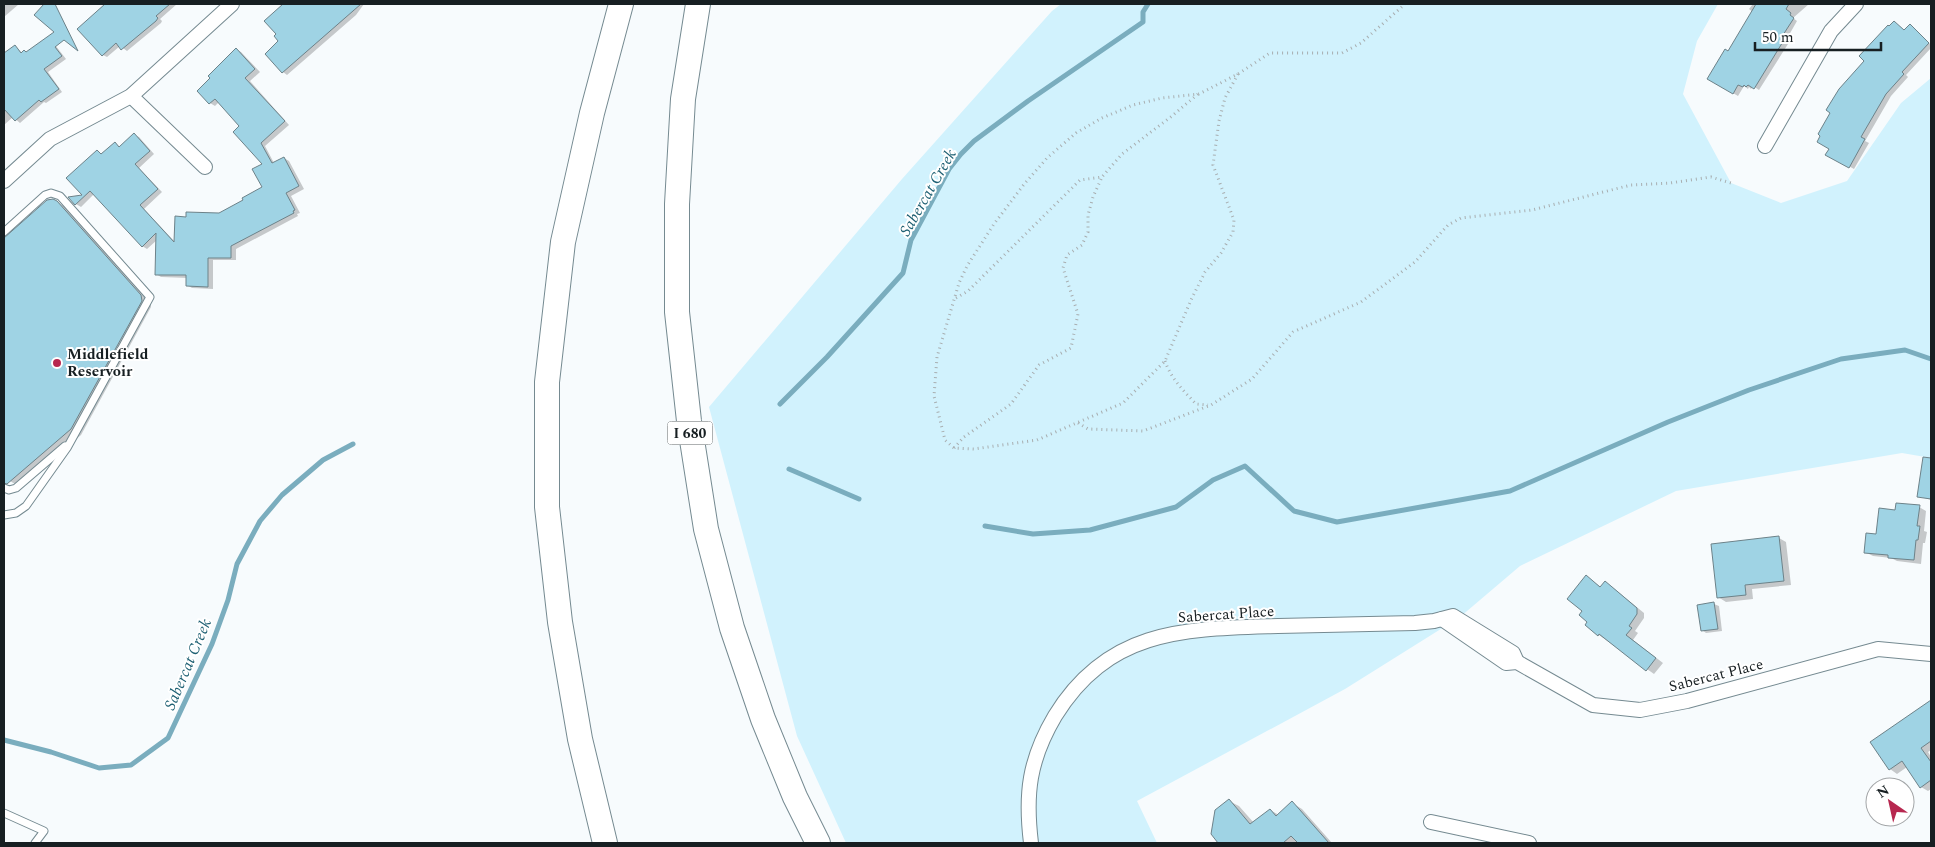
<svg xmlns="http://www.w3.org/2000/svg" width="1935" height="847" viewBox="0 0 1935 847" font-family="Spectral,serif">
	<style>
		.green { fill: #d1f2fd }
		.shadow { fill: #0003 }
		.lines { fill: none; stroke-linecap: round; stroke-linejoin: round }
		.stream { stroke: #7aadbe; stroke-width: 5 }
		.building { fill: #9fd3e4; stroke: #6d8289 }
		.lane-casing { stroke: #758a91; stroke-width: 9 }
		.street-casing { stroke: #758a91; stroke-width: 16 }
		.highway-casing { stroke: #758a91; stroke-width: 26 }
		.path { stroke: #a8aeb0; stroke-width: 3; stroke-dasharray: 1 4; stroke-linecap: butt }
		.lane { stroke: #fff; stroke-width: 7 }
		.street { stroke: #fff; stroke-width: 14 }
		.highway { stroke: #fff; stroke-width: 24 }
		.poi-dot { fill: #b7274f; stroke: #fff; stroke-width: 2 }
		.labels { text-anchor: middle; stroke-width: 4; stroke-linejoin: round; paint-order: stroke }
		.shield { fill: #fff; stroke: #5d6264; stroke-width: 1 }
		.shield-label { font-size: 14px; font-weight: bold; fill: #171f22 }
		.poi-label { font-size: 15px; font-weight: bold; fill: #171f22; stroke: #fff; text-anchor: start }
		.street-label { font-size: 15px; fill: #171f22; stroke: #fff }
		.water-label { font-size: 16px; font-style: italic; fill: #1e6073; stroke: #fff }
	</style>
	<rect width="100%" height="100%" fill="#f7fbfd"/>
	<polygon class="green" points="1061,4 1718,4 1697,41 1683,94 1731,183 1781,203 1847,181 1901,103 1931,78 1931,458 1902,453 1676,491 1520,566 1460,617 1345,689 1137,801 1157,843 846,843 797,736 709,407 902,179 1052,11"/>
	<g class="shadow">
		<polygon points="4,4 19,4 4,17"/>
		<polygon points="119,4 177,4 160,19 162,21 161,23 127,51 120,46 107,57 103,55 102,19"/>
		<polygon points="287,4 317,4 322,6 325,4 364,4 356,15 287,75 283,72 278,34 266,21"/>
		<polygon points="1753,4 1809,4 1793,18 1797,21 1785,42 1788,44 1759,90 1753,86 1751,89 1749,87 1748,89 1744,86 1738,96 1709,79 1728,53 1753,12 1749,9"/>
		<polygon points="1894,22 1905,31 1914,28 1931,45 1931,48 1906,75 1908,77 1891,96 1865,141 1869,143 1854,169 1827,154 1866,61"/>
		<polygon points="52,41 66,59 48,72 62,92 46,103 44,102 20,123 13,117 4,125 4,54 15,46 22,53 26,53"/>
		<polygon points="236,49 241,52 260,72 250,81 289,125 265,146 274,163 284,158 289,161 304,189 291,196 300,213 297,214 298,216 236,249 236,260 213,260 213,289 192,288 187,285 188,278 161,277 156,274 157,240 147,249 142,246 94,194 81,207 76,204 84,196 97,152 102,155 115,143 120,147 134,135 139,137 154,154 139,168 162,192 144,209 175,242 187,218 219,214 244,201 263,188 264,165 241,126 219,102 215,106 210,103"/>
		<polygon points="48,202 57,202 67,208 151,302 151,307 81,435 20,487 10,481 4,475 4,241"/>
		<polygon points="1921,480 1931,482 1931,500 1919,496"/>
		<polygon points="1919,507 1926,511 1924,531 1927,532 1925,543 1923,543 1921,564 1897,561 1891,558 1873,556 1865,552 1896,511"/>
		<polygon points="1779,538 1786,542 1791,585 1752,589 1753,599 1726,602 1718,597"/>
		<polygon points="1586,577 1601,587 1612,587 1644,613 1644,618 1635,631 1638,633 1633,640 1663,663 1654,674 1599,635 1589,622 1584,611"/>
		<polygon points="1714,604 1719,606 1722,631 1706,633 1702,630"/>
		<polygon points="1931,702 1931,750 1928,752 1931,757 1931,789 1928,791 1921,787 1907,767 1897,774 1890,769 1871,743"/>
		<polygon points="1229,801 1239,806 1254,823 1270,810 1279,815 1292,803 1302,809 1332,843 1220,843 1212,834"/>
	</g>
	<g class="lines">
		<g class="stream">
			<polyline points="780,404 827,357 903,273 911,240 949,169 961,154 974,141 1028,101 1143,22 1143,12 1148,4"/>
			<polyline points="789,469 859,499"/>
			<polyline points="985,526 1033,534 1090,530 1176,507 1213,480 1245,466 1294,511 1337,522 1510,491 1668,422 1749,390 1841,359 1905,350 1931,359"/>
			<polyline points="4,740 51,752 99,768 131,765 168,738 212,644 228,600 237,564 260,521 282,495 323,460 353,444"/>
		</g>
	</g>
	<g class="building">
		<polygon points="44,4 55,4 78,51 64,40 55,47 62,56 44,69 59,89 41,102 39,100 15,121 4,109 4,53 15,45 21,53 24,50 26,52 54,32 34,15"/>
		<polygon points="105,4 170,4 156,16 158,18 156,21 121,50 116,43 102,56 77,29"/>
		<polygon points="283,4 361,4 282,73 265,54 278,41 274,36 276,34 264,21"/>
		<polygon points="1756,4 1789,4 1786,9 1791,13 1790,15 1794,18 1781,38 1784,40 1754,89 1748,85 1746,87 1744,85 1743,87 1738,85 1733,94 1707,79 1725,49 1728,51"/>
		<polygon points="1894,21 1904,30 1910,24 1929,43 1902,72 1904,74 1886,94 1861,137 1865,139 1849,168 1825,155 1829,149 1817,142 1820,136 1818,134 1830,113 1826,110 1839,89 1864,61 1859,56 1888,25 1889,26"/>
		<polygon points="236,48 255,69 245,78 285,121 261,143 272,163 284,157 299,186 286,193 295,210 293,211 294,213 231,246 231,258 208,258 208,287 186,286 186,275 155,275 156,233 142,247 90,191 75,205 68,197 82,195 66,178 97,150 101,154 115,142 119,147 134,133 150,151 135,164 158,189 140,205 174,242 175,216 186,217 186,212 219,213 243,200 242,198 262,187 252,169 262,164 233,132 239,126 215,99 209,104 197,91 210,78 208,76"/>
		<polygon points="53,199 57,201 141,295 142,301 71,429 7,484 4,483 4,238 47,200"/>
		<polygon points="1923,457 1931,458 1931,499 1917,497"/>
		<polygon points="1896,503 1920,505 1917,526 1920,526 1918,540 1916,540 1914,560 1888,558 1888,555 1864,553 1866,533 1876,534 1879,508 1895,510"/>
		<polygon points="1779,536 1784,581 1745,585 1746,595 1717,598 1711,544"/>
		<polygon points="1586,575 1600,587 1605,581 1637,608 1637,614 1629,626 1632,628 1626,635 1656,658 1646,671 1599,634 1598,636 1585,625 1587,622 1579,615 1582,611 1567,599"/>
		<polygon points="1714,602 1718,629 1701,631 1697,605"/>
		<polygon points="1931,700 1931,741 1921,748 1931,762 1931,780 1920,788 1902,761 1889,770 1870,742"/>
		<polygon points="1229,799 1250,824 1270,809 1276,816 1292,801 1329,843 1298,843 1291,836 1283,843 1218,843 1211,834 1215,810"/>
	</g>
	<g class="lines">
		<g class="lane-casing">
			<g id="lane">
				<polyline points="4,232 45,195 51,193 60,196 150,297 67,448 26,506 16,513 4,515"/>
				<polyline points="4,488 9,490 16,488 65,446"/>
				<polyline points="4,813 44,831 35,843"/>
			</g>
		</g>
		<g class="street-casing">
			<g id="street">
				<polyline points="131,96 205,167"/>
				<polyline points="1765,146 1831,31 1856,4"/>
				<polyline points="4,181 50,139 131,96 232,4"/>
				<polyline points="1442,619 1506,663 1517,662 1593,705 1640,710 1687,701 1878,649 1931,654"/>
				<polyline points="1431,822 1529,843"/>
				<path d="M1031,843C1025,794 1029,760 1055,716C1109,628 1186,629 1278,626C1324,625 1369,624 1415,623L1434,621L1453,616L1513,653L1517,662"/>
			</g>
		</g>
		<g class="highway-casing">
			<g id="highway">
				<polyline points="698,4 683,99 677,204 677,312 689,421 706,529 732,628 763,719 795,797 818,843"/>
				<polyline points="605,843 580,739 560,622 547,507 547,382 563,242 592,113 621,4"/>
			</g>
		</g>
		<g class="path">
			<polyline points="1238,74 1225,98 1219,121 1213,165 1234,220 1233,232 1221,253 1205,272 1191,300 1165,361 1123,403 1037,440 974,449 954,448 945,440 934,396 937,357 959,283 967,266 994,224 1025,183 1047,158 1076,133 1102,118 1133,105 1162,98 1199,94 1238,74 1270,53 1342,53 1361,43 1405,4"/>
			<polyline points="956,298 968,291 1080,180 1102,177 1122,154 1172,116 1198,94"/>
			<path d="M1165,361C1171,379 1184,391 1196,404L1208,405"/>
			<polyline points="1078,423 1088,429 1143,431 1211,405 1252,379 1293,332 1361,302 1415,262 1448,225 1461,218 1532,210 1631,185 1670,183 1711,177 1731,183"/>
			<polyline points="954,448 964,437 1011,404 1039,365 1071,348 1078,314 1063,268 1067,255 1082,245 1088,232 1088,215 1093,197 1102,177"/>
		</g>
		<use href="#lane" class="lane"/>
		<use href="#street" class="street"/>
		<use href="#highway" class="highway"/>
	</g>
	<circle class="poi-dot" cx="57" cy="363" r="5"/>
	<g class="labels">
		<rect class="shield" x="667.5" y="421.5" width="45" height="23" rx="4"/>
		<g class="shield-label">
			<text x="690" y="438">I 680</text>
		</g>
		<g class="poi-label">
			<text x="67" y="359">Middlefield<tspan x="67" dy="17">Reservoir</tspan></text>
		</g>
		<g class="street-label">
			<text transform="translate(1226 614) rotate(-4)" y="5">Sabercat Place</text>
			<text transform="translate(1716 675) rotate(-14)" y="5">Sabercat Place</text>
		</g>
		<g class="water-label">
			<text transform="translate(927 192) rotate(-60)" y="6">Sabercat Creek</text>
			<text transform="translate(187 664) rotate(-67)" y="6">Sabercat Creek</text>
		</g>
	</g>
	<rect width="1935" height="847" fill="none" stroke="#171f22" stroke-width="10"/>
	<g transform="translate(1890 802) rotate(326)"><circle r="24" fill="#ffffff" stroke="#a2a5a7"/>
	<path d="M0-4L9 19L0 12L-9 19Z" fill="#b7274f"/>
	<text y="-8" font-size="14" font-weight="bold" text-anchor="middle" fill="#171f22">N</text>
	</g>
	<path d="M1755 42v8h126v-8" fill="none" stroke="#171f22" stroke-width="2.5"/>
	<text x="1762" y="42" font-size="15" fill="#171f22" stroke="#ffffff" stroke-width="4" paint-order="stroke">50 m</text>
</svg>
